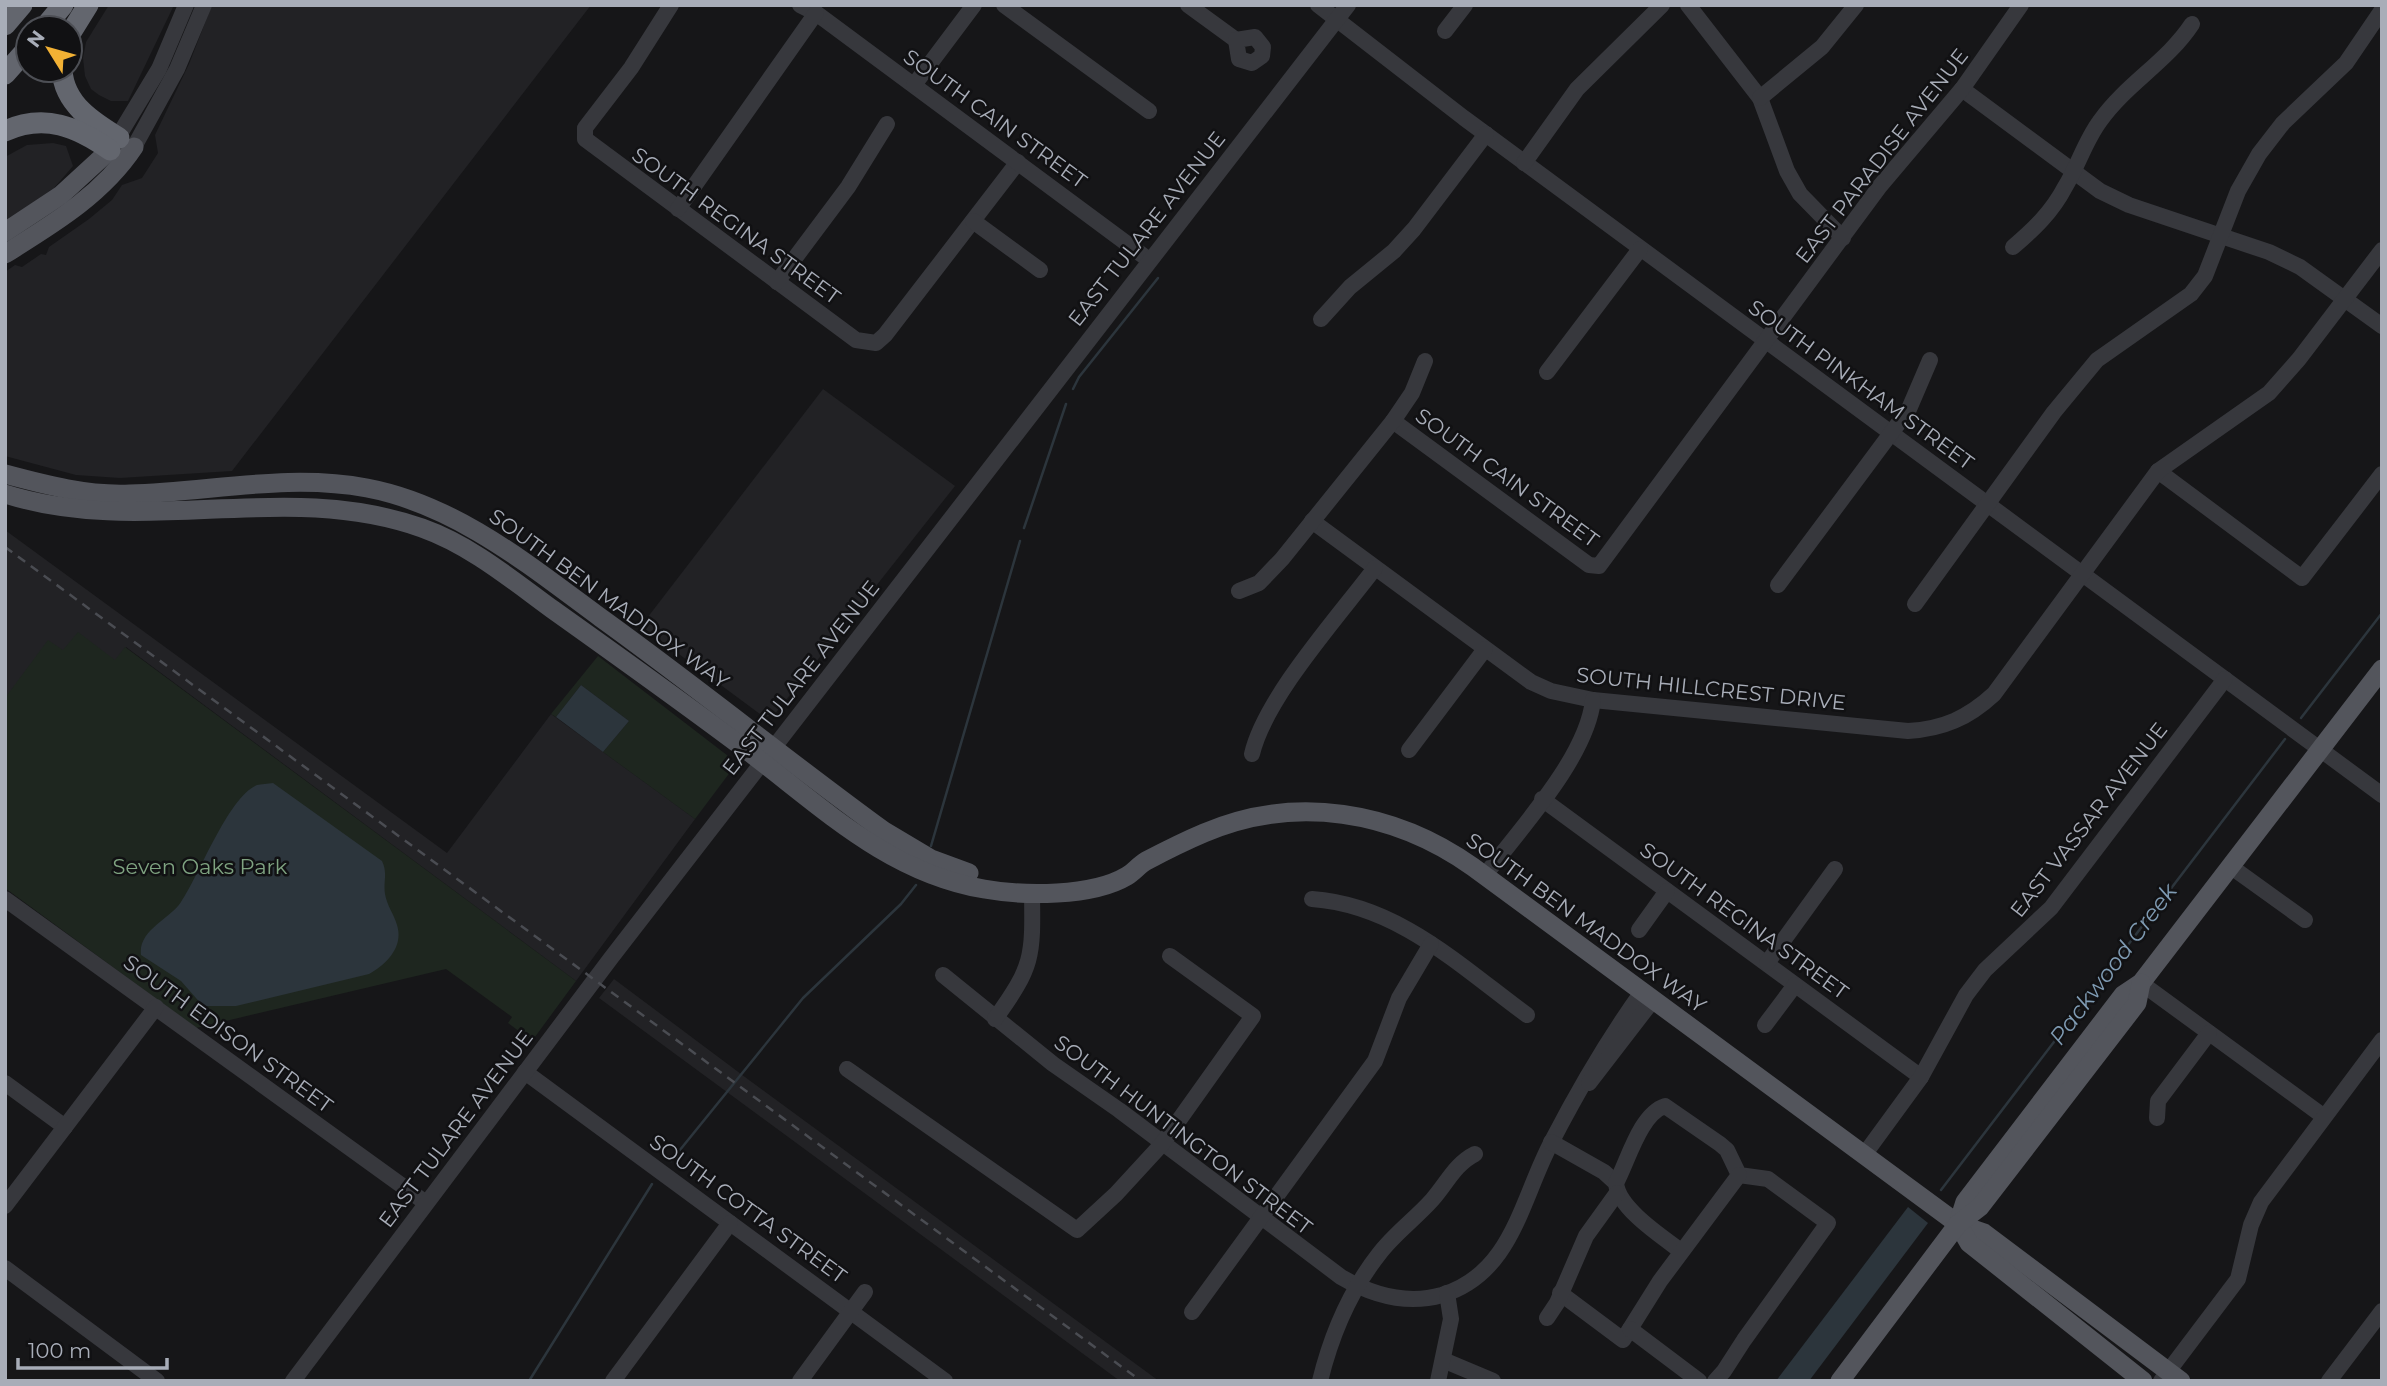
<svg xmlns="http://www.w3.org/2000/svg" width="2387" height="1386" viewBox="0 0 2387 1386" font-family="Montserrat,sans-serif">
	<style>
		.built { fill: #222225 }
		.green { fill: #1e261f }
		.water { fill: #2c353c }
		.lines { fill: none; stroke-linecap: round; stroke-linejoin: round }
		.stream { stroke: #2c353c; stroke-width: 2.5 }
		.minor { stroke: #37383d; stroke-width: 16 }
		.major { stroke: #53555c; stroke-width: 19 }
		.highway { stroke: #63666e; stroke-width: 21 }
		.rail { stroke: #4a4c52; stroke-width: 2.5; stroke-dasharray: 9 7; stroke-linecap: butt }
		.labels { text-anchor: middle; stroke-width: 5; stroke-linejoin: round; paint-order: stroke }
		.street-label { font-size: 21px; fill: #a8adb8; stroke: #111113 }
		.park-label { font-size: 21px; fill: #7fa381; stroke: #111113 }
		.water-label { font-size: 23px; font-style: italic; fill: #7f9bb3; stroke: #111113 }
	</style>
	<rect width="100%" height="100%" fill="#161618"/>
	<g class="built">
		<polygon points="109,5 174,5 128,101 111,101 99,95 91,89 85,76 83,58 86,42"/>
		<polygon points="212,5 591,5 232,471 120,478 76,475 5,456 5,272 15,265 22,267 41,254 46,255 49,247 89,219 112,200 122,185 142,178 158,153 155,135 189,64"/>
		<polygon points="53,143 66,146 73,166 54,188 5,222 5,157 27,145"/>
		<polygon points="823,389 955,486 774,715 764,717 641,626"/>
		<polygon points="5,530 447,853 551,714 695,819 576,981 126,647 5,807"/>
		<polygon points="614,979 749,1080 1159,1381 1120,1381 599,998"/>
	</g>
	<g class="green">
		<polygon points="78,632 115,660 125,647 576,981 532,1041 508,1023 512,1017 446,969 196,1028 5,888 5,698 48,640 63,650"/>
		<polygon points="598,656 732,759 731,771 695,819 603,752 629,721 581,685 556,717 551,714"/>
	</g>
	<g class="water">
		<polygon points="581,685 629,721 603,752 556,717"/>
		<path d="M273,783L382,861C388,874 383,881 385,894C387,906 394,914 397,925C404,947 386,965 369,974L236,1006H203L181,981L141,955C138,930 169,920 181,902C199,876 228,797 257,785C261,784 268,784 273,783Z"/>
		<polygon points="1908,1207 1928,1223 1809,1381 1776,1381"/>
	</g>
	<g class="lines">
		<g class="stream">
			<polyline points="1073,389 1079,377 1158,278"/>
			<polyline points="1024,528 1066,404"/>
			<polyline points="2301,718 2382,613"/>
			<polyline points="931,846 1020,541"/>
			<polyline points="671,1161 803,998 901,904 916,885"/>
			<polyline points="1941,1190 2285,739"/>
			<polyline points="529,1381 652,1184"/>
		</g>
		<g class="minor">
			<polyline points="671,5 631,68 585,128 585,139 856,340 876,343 885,335 1018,162"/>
			<polyline points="800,5 816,13 1149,260"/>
			<polyline points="1004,5 1149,111"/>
			<polyline points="1188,5 1236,40"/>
			<polyline points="1318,5 1464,118 2382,795"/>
			<polyline points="1688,5 1760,98 1787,171 1800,194 1843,238"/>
			<polyline points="1445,31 1465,5"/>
			<polygon points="1255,37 1263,47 1262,56 1252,63 1239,59 1236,40"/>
			<polyline points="914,85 974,5"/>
			<polyline points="1962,89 2100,191 2129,205 2269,252 2300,267 2382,326"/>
			<polyline points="1760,98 1822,47 1856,5"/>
			<polyline points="113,145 159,69 186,5"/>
			<polyline points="134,147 177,69 204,5"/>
			<polyline points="1524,163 1577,89 1662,5"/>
			<polyline points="678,209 816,13"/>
			<polyline points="973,221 1040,270"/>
			<path d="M2013,247C2034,229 2052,212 2065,187C2078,166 2085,141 2100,121C2126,84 2167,62 2192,24"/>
			<polyline points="777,282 848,187 887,124"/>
			<polyline points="1321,319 1350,287 1394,251 1414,229 1486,134"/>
			<polyline points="1547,372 1640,249"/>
			<polyline points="1393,421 1589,565 1599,566 1880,186 1962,89 2021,5"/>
			<polyline points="2158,471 2302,578 2382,474"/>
			<path d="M1312,521L1531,682L1551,691L1593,700L1908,731C1943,729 1968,718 1994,694L2158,471L2269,393L2299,359L2382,250"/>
			<polyline points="1778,585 1909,409 1930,360"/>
			<polyline points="1239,591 1259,583 1282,559 1393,421 1412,393 1425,361"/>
			<polyline points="1915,604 2054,412 2097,360 2191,294 2205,276 2238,191 2259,154 2283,123 2346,63 2382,10"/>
			<polyline points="1409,750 1485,649"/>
			<path d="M1252,754C1265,698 1338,617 1375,568"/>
			<polyline points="1542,799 1921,1077"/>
			<polyline points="2230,866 2305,920"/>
			<path d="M1485,875C1520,829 1587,757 1593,700"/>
			<polyline points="5,899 426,1203"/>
			<path d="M1312,899C1398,905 1460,966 1527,1015"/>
			<polyline points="1639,930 1667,891"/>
			<polyline points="1767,963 1835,869"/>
			<path d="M943,975L1053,1064L1119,1110L1341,1277C1372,1295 1407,1305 1442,1295C1513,1273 1521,1199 1552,1141C1579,1089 1608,1039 1642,992"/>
			<polyline points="2141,983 2323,1116"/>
			<path d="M995,1019C1033,966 1033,958 1032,893"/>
			<polyline points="1765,1025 1795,985"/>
			<polyline points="847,1069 1077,1230 1116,1194 1162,1144 1253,1016 1170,956"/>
			<polyline points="525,1072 945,1381"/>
			<polyline points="5,1083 65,1127"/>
			<polyline points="1589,1083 1653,1000"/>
			<polyline points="2157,1118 2158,1101 2209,1033"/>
			<path d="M1551,1142L1604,1172L1616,1183C1618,1208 1661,1236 1681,1251"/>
			<polyline points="1864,1155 1921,1077 1966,995 1985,970 2051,908 2225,679"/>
			<path d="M1616,1183C1628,1161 1640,1114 1665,1106L1720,1144L1727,1150L1739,1175L1768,1179L1828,1223L1744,1340L1724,1371L1715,1381"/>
			<polyline points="5,1206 156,1007"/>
			<polyline points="5,1268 157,1381"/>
			<polyline points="1560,1293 1623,1340 1660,1281 1739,1175"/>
			<polyline points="1192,1312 1375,1061 1399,998 1431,944"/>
			<polyline points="1547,1318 1557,1303 1586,1236 1617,1193"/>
			<polyline points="1630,1329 1699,1381"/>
			<polyline points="1443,1360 1493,1381"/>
			<polyline points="293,1381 611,958 1348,5"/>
			<polyline points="613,1381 730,1223"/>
			<polyline points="800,1381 865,1292"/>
			<path d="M1320,1381C1331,1336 1350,1291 1379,1254C1394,1234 1415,1219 1432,1200C1447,1183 1455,1164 1475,1154"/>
			<polyline points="1438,1381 1451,1319 1447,1293"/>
			<polyline points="2161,1381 2238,1279 2251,1225 2261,1202 2382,1040"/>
			<polyline points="2329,1381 2382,1311"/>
		</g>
		<g class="major">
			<polyline points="5,232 61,195 110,150"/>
			<path d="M5,254C53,224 102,195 134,147"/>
			<path d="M5,474C46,485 88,496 130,494C210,492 287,473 367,488C457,505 530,566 601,618C697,687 789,762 884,831L931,859L969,873"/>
			<path d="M5,494C146,538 283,479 422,528C470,545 511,579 552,609C618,656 684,703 749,752C823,808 889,873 984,889C1023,896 1092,897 1127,876C1134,872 1139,865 1146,861C1165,851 1185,841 1204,833C1295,794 1394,811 1473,867L1958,1224L1984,1233L2181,1381"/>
			<polyline points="1958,1224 1965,1202 2123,995 2141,983 2382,669"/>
			<polyline points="1958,1224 1969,1243 2143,1381"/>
			<polyline points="1840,1381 1958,1224 1980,1207 2137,1003 2141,983"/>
		</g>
		<g class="highway">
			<polyline points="5,25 22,5"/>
			<polyline points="44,28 63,5"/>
			<polyline points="70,34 88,5"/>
			<path d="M62,70C64,104 93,122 119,138"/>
			<polyline points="5,74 28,48"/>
			<path d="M5,131C45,113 77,127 110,150"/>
		</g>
		<polyline class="rail" points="5,547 1141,1381"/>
	</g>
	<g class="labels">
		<g class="street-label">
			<text transform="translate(995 119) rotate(36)" y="7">SOUTH CAIN STREET</text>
			<text transform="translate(1882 156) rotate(-52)" y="7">EAST PARADISE AVENUE</text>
			<text transform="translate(736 226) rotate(36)" y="7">SOUTH REGINA STREET</text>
			<text transform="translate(1147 229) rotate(-52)" y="7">EAST TULARE AVENUE</text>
			<text transform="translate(1861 385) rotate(36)" y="7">SOUTH PINKHAM STREET</text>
			<text transform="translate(1507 478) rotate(36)" y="7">SOUTH CAIN STREET</text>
			<text transform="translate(609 599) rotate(36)" y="7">SOUTH BEN MADDOX WAY</text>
			<text transform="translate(801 678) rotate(-52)" y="7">EAST TULARE AVENUE</text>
			<text transform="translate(1711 689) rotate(6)" y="7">SOUTH HILLCREST DRIVE</text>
			<text transform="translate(2089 820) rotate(-52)" y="7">EAST VASSAR AVENUE</text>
			<text transform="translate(1744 921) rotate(36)" y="7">SOUTH REGINA STREET</text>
			<text transform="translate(1586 923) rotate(36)" y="7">SOUTH BEN MADDOX WAY</text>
			<text transform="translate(228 1034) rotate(36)" y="7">SOUTH EDISON STREET</text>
			<text transform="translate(456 1129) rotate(-53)" y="7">EAST TULARE AVENUE</text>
			<text transform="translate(1183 1135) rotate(37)" y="7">SOUTH HUNTINGTON STREET</text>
			<text transform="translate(748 1209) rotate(36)" y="7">SOUTH COTTA STREET</text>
		</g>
		<g class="park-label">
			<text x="200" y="874">Seven Oaks Park</text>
		</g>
		<g class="water-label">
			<text transform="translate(2113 964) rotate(-53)" y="8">Packwood Creek</text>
		</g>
	</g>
	<rect width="2387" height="1386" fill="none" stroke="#a8adb8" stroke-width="14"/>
	<g transform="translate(49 49) rotate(307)"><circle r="33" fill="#111113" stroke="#4d4f55" stroke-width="2"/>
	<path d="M0-5L12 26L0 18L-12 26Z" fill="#f2b134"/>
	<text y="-10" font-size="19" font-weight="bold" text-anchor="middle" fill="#a8adb8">N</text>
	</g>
	<path d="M18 1358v10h149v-10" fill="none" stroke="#a8adb8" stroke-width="3.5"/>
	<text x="28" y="1358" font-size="21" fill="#a8adb8" stroke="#111113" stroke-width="5" paint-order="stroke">100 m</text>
</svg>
